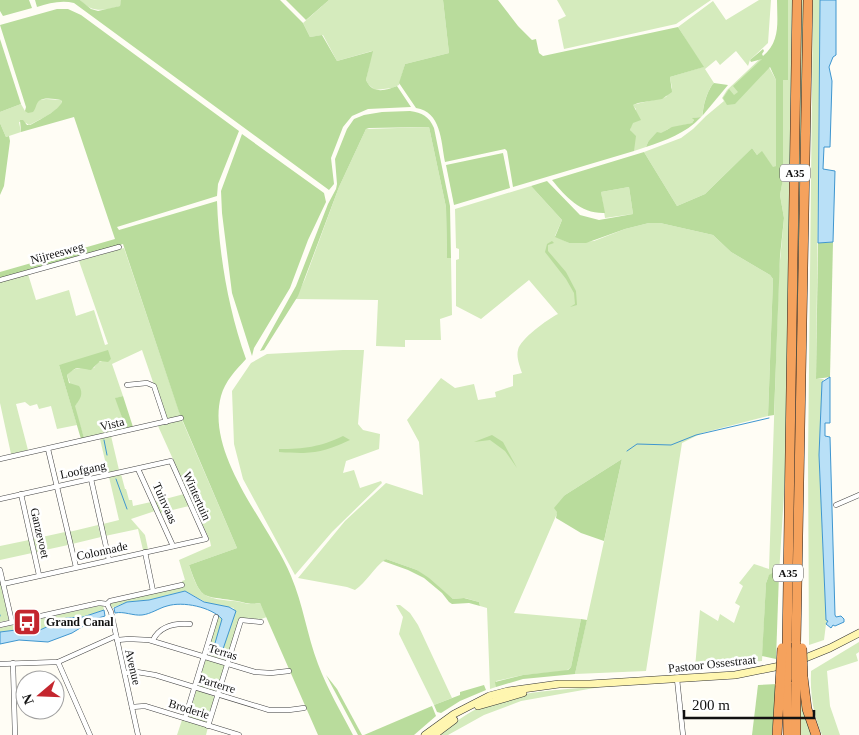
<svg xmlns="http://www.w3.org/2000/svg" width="859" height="735" viewBox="0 0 859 735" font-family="'Times New Roman',serif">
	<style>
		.green { fill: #d5ebbd }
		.forest { fill: #b9dc9c }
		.water { fill: #b9e0f7; stroke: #3f96cf }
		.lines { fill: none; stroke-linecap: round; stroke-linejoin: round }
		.stream { stroke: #3f96cf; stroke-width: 1 }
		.minor-casing { stroke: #444; stroke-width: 5.5 }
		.secondary-casing { stroke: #333; stroke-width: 8 }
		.motorway-casing { stroke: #222; stroke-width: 10 }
		.minor { stroke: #fff; stroke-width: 4.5 }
		.secondary { stroke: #fff6b0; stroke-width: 7 }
		.motorway { stroke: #f5a25d; stroke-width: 9 }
		.motorway-bridge-casing { stroke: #222; stroke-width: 10; stroke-linecap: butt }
		.motorway-bridge { stroke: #f5a25d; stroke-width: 9 }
		.labels { text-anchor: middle; stroke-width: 5; stroke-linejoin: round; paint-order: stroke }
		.shield { fill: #fff; stroke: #585858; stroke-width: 1 }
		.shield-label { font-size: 11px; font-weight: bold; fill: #111 }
		.street-label { font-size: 12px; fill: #111; stroke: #fff }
		.poi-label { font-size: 12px; font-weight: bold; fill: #111; stroke: #fff; text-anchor: start }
	</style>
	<rect width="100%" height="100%" fill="#fffdf5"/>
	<g class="green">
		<path d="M80,0H121V2L120,6C104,11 92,13 80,0Z"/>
		<polygon points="329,0 443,0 449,53 405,64 399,85 392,88 375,90 368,84 366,80 372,51 337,61 323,35 310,37 303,23"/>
		<polygon points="557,0 711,0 676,24 564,49 558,20 566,16"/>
		<path d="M759,0H771L768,43L750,60L748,66L736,51L720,65L716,60L705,69L714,83C708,88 702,108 703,115L701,117L693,118L694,120L692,123L668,129L648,142L646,147L634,151V140L630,130L636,109L632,105L666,97L672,88L670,77L703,67L678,27L713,1L726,20Z"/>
		<path d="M788,0H792L786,462L779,574L778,572C770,571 768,577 766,583L762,661L695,668L700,610L718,621L720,614L734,623L740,606L735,603L743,586L739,583L754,564L769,569L779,271L784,218L780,195L783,178V80H788Z"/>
		<polygon points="799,0 805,0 800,380 794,380"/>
		<polygon points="813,0 820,0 816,379 824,379 822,382 819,455 826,619 828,621 826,624 824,640 809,645 808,459"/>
		<polygon points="763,56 776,80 776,166 773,168 762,152 757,155 752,148 705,194 677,206 644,152 681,138 693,129 706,116 724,101 722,98 727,90"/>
		<path d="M46,99L61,100L62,103C59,110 38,121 29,125L26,123L19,122L21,132L6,137L0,123V112L21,104L25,111L40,100Z"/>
		<polygon points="429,127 446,207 447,257 451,258 452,315 440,319 441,340 405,340 405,347 376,346 378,300 295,299 305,279 339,187 366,129"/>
		<path d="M531,186L562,220L555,236L569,243L594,241L625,229L649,223H660L713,235L731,252L770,275L773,279L768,416L702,433L682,443L646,671L575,674L622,459L565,495L514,613L581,619L571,667L566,671L523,675L496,681V687L490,689L487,608L480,606L479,602L465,598L453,599L417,570L386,559C373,568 367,582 355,590L347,587L298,578L345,521L386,483L423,495L419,442L407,420L441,378L455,388L474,384L478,400L496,397L495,392L513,386V375L522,373C520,367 516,357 518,350C520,339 548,319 558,314L529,280L481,319L456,306V260L459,259V249L456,248L455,209Z"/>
		<polygon points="629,187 633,214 605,218 601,192"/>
		<path d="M124,248L181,417L166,420L142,350L112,364L123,396L116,398L124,423L106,428L107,433L84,438L75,410L74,406L77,403L67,375C76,365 83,369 94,368L98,362L111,359L59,365L77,425L57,429L51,406L39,409L37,404L30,406L25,402L16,404L28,450L11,454L0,403V282L28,274L36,300L69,290L76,316L94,310L105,345L108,344L79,261Z"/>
		<polygon points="343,350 364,350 358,424 363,430 380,434 379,449 346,461 343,473 354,470 360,488 381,481 382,483 332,532 295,575 243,479 234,444 232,391 251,363 267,354"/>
		<path d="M182,420L237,548L189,565C199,595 201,598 233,601C245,602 247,606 260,603L267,617L261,619L240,618L227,658L225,660L209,655L207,651L218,616L222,619L221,626L234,608L209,604L185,591L149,600L127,602L112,608L110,603L183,586L182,581L185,580L179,560L211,546L210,541L158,426Z"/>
		<polygon points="111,436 119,470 108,473 100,439"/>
		<polygon points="121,474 125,489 126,489 129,500 132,500 133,506 151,502 155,511 131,519 145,535 148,549 143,550 138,529 105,536 103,524 119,520 109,477"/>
		<polygon points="184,494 189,506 160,513 154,502"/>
		<polygon points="98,525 101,537 72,544 69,532"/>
		<polygon points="65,532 68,545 36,552 33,539"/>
		<polygon points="29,540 32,553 0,560 0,546"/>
		<polygon points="0,582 9,620 0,622"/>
		<polygon points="103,605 104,610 83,617 66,618 40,630 33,631 24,629 0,632 0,628"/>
		<polygon points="396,605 400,605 410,613 418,625 452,698 434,705 399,634 403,617"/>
		<path d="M859,642V652L856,654L858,661L827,671L830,706L840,735H822C813,714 810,694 811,671Z"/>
		<polygon points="206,659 225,665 217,690 215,691 199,687 198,683"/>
		<path d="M600,687L521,701L484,715L448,735H438C453,724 469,711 487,704C524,691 561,689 600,687Z"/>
		<polygon points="198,690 215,697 208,721 206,723 191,718 189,716 196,691"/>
		<polygon points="801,697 811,735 801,735"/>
		<polygon points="182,720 208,727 206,735 177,735"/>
	</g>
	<g class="forest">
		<polygon points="0,0 29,0 32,8 3,16 0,11"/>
		<path d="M35,0H80L91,9L98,11L120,6L121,0H280L303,23L310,37L322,35L337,61L373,51L366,80C372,94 385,91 397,86L411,107L368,109L352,116L343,127L331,158L334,184L329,190L74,3C62,0 49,3 37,7Z"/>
		<polygon points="286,0 329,0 306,20"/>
		<path d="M443,0H498L518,26L532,40L536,39L539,53L543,56L678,27L704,67L670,77L672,92L662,99L638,103L633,105L641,120L633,123L630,130L636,136L634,151L513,187L507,151L505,149L445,162C441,140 441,112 416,108L399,83L405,64L449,53Z"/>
		<path d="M777,0H788V80H783V179L780,195L784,218L780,256L774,415L768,416L773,279L770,275L731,252L713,235L660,223H649L625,229L586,243H569L555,237L562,220L531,186L547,181L580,215L599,220L633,214L629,187L601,192L605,213C581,214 566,197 552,180L644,152L677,206L705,194L752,148L757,155L762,151L773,167L776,166V80L770,67L735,104L727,105L723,98L729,89L734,95L738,92L733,86L762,59L751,62L750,60L763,49L764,51L762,54L763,56C781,41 777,21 777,0Z"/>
		<path d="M57,9H68L81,15L239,131L218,184L217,196L117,227L119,230L217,201C219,255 228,308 246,359C236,370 225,381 221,396C205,456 270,525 291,576C303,604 307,635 318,664C327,688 341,712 353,735H318L260,603C250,605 247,603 237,601C202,595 202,602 189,565L237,548L179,412L123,244L0,278V272L115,239L74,117L21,132L20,120H23L27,125H30C38,121 59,110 62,102L61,100C55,99 44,97 39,101C36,103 36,109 33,112L28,113L25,111L26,107L0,25Z"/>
		<polygon points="0,39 21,104 0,112"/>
		<path d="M714,83L728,85L703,115C702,108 708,88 714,83Z"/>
		<path d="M410,111C422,113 429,116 434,128L450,206L451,258H447L446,207L429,127L369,128L366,129L339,187L298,296L264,350L260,351L296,286L328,204L336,189L337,184L335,159L347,129L354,119L364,115L382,112Z"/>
		<path d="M701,117C685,134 666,140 646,147L648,142L657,132L661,133L672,127L692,123L694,120L692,118Z"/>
		<polygon points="0,123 6,137 9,136 10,141 4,186 0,195"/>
		<polygon points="242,134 324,193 326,202 308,240 290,288 254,348 252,356 232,293 222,213 221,191"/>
		<polygon points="503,153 510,188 454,205 446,165"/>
		<polygon points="552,241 554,243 548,245 548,251 566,272 576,291 577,305 570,307 575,304 574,293 566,279 545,252 547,244"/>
		<polygon points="833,242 830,377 816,379 818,243"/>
		<path d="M108,350L111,359L108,362L100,361L91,370C77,368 78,365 67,375L69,383L79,386C84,394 80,399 75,406L84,438L81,439L59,365Z"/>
		<polygon points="123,396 133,427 107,433 106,428 124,423 115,398"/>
		<polygon points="492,435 503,442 517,468 505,451 490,440 474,442"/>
		<path d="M343,436L350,440C320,454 310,454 279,452V449C304,449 320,447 343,436Z"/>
		<polygon points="622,459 604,541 581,533 556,518 557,512 554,508 565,495"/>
		<polygon points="386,559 417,570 429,578 453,599 464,598 479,602 480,606 469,603 452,604 449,602 442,593 424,578 408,570 383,561"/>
		<polygon points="775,571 778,572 779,574 776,659 762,656 766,583 769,575"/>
		<polygon points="581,619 587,620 575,674 523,679 496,687 495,682 523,675 568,670 571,667"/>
		<polygon points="326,675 337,689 362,735 358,735"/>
		<polygon points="777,684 772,735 752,735 758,685"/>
		<polygon points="484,685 486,690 460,701 441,713 437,712 434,705 460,695 460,692"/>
		<polygon points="432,706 436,716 414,735 364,735"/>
	</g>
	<g class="water">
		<polygon points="820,0 836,0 836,55 833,57 829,67 832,81 830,147 824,147 823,169 835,171 833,242 818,243"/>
		<polygon points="830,377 830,423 825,423 825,436 830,437 835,615 836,617 841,616 844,619 844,622 835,626 833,625 831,628 826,624 828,621 826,620 819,455 822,382"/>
		<path d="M185,591L204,602L229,607L236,611L221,655L213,653V650L222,619C211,607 183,601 167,606C159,608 151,614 142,615C133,616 124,611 115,613L114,608L127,602L149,600Z"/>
		<polygon points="104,610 105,616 95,619 72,633 48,642 19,640 0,644 0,632 24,629 33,631 40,630 66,618 83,617"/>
	</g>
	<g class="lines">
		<g class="stream">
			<polyline points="104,440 107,455"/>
			<polyline points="627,451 637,444 671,445 696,435 769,418"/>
			<polyline points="116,479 127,509"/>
			<polyline points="0,615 0,616"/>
		</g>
		<g class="minor-casing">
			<g id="minor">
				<polyline points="0,280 119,247"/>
				<polyline points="127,385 147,383 154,386 166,422"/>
				<polyline points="48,449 76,567"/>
				<polyline points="0,459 181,418"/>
				<polyline points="138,469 173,546"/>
				<polyline points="91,479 109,560"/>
				<polyline points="21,494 39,575"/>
				<polyline points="0,499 171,461 206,539 3,584"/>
				<polyline points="836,505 859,495"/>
				<polyline points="145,552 153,591"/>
				<polyline points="0,570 12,622"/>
				<polyline points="107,604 111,612 138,735"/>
				<polyline points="0,625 99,603 107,604 110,601 182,585"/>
				<polyline points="117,640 129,639 149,640 255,672 271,673 289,671"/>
				<path d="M153,640C160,626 175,623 190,624"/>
				<polyline points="58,662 90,735"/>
				<polyline points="13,663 15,735"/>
				<polyline points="0,664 58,662 116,636"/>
				<polyline points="125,673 137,672 155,675 269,710 289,710 304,708"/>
				<polyline points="677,679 683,735"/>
				<polyline points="132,707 145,706 239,735"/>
				<polyline points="185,718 216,617"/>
				<polyline points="208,726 241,620 261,622"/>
			</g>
		</g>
		<g class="secondary-casing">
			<g id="secondary">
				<polyline points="798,661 830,648 859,633"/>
				<polyline points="478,706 523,693"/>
				<polyline points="425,735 454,714 489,696 508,691 559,684 590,684 735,675 785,665"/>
				<polyline points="434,735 454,720"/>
			</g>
		</g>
		<g class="motorway-casing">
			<g id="motorway">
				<polyline points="796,643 808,0"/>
				<polyline points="787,646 797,0"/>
				<polyline points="803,677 807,709 816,735"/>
				<polyline points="787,682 788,735"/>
				<polyline points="777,735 780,684"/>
				<polyline points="796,735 796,679"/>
			</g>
		</g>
		<use href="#minor" class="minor"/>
		<use href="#secondary" class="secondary"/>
		<use href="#motorway" class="motorway"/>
		<g class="motorway-bridge-casing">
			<g id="motorway-bridge">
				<polyline points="802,648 803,677"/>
				<polyline points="796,679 796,643"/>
				<polyline points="787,682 787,649"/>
				<polyline points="780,684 782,648"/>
			</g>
		</g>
		<use href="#motorway-bridge" class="motorway-bridge"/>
	</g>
	<defs>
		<g id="bus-square" transform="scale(1.4375)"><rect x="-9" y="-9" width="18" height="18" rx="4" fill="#c4262e" stroke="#fff"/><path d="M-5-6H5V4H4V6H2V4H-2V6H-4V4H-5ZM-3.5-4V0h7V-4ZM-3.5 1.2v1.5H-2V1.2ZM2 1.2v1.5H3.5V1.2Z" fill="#fff"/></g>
	</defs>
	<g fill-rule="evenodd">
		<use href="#bus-square" x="27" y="622"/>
	</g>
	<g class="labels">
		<g class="shield">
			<rect x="780" y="164.5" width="30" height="17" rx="4"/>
			<rect x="773" y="564.5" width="30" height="17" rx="4"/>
		</g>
		<g class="shield-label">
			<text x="795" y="177">A35</text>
			<text x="788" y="577">A35</text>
		</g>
		<g class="street-label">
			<text transform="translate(57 253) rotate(-15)" y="4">Nijreesweg</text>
			<text transform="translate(112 424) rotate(-13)" y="4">Vista</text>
			<text transform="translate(83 470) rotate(-12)" y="4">Loofgang</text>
			<text transform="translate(197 496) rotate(66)" y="4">Wintertuin</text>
			<text transform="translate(165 503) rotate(66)" y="4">Tuinvaas</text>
			<text transform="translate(40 533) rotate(77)" y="4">Ganzevoet</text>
			<text transform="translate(102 551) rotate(-12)" y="4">Colonnade</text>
			<text transform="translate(223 652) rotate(17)" y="4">Terras</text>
			<text transform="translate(712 664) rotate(-6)" y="4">Pastoor Ossestraat</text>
			<text transform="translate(133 667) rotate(77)" y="4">Avenue</text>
			<text transform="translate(217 684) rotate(17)" y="4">Parterre</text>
			<text transform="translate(189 709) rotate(17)" y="4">Broderie</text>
		</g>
		<g class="poi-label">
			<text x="46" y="626">Grand Canal</text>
		</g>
	</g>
	<g transform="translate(40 695) rotate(251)"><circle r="24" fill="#ffffff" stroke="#a0a0a0"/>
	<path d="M0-4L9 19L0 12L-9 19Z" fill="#c4262e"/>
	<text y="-8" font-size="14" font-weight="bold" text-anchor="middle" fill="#111111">N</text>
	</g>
	<path d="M684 710v8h130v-8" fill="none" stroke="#111111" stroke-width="2.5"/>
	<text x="692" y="710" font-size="15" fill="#111111" stroke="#ffffff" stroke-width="4" paint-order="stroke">200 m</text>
</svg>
